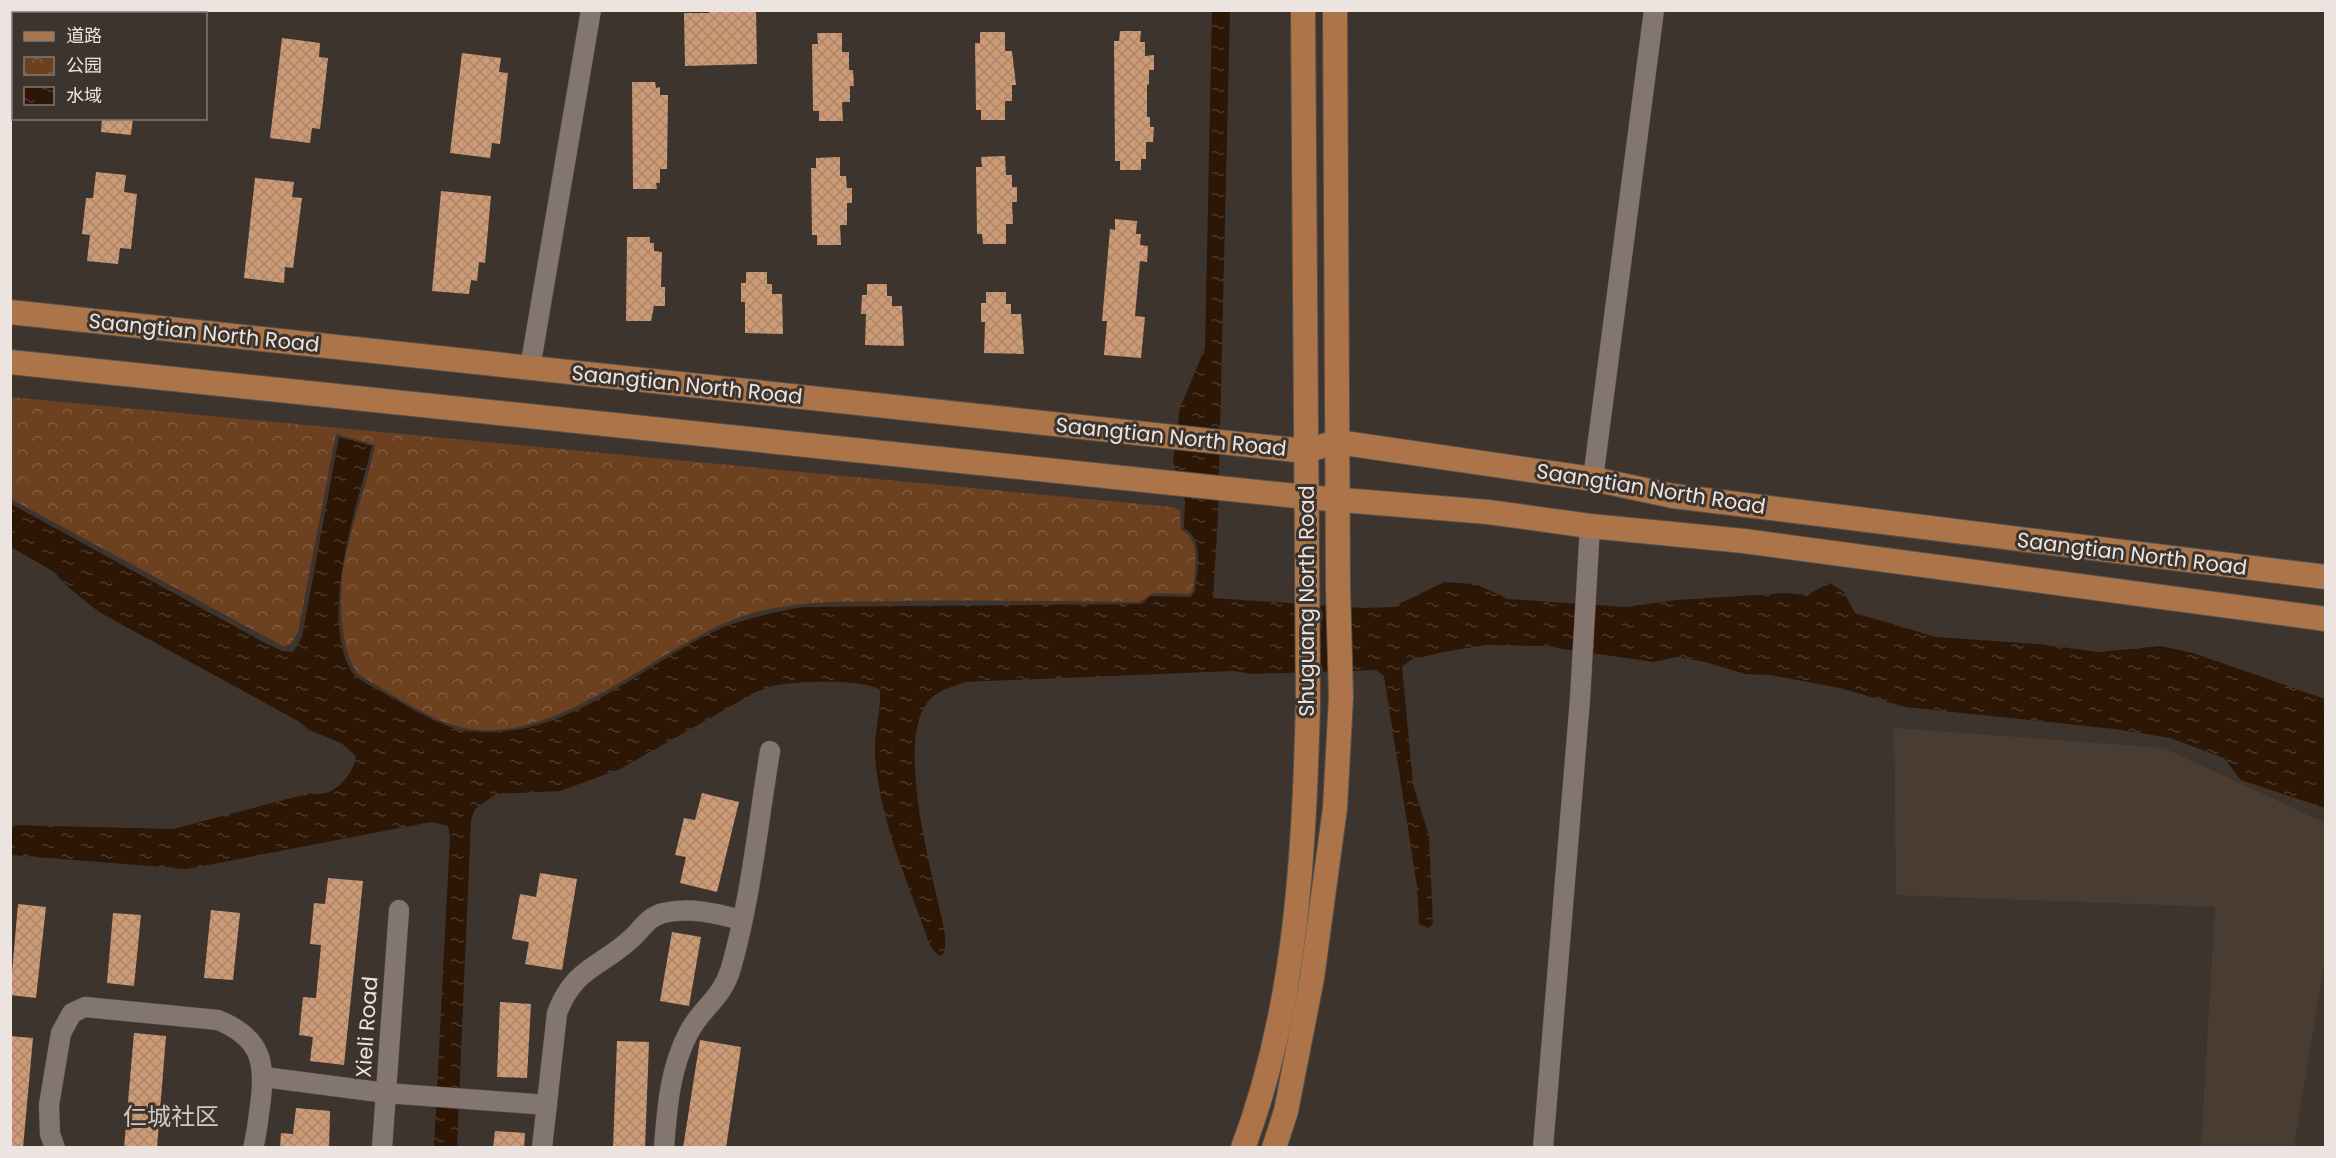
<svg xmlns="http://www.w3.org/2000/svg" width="2336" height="1158" viewBox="0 0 2336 1158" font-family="Poppins,'Noto Sans SC',sans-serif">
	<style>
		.built { fill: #4b3c32 }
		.park { fill: url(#park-crowns) }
		.water { fill: url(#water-ripples) }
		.building { fill: url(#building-cross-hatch) }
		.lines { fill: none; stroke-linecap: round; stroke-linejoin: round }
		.minor-casing { stroke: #58504b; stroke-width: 21 }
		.major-casing { stroke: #58504b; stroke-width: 26 }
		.minor { stroke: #82766f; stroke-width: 20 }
		.major { stroke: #ab7549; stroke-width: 24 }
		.labels { text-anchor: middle; stroke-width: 6; stroke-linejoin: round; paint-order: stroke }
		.street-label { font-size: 21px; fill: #ebe4e0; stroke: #3e342e }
		.quarter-label { font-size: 24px; fill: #d5c8c0; stroke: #3e342e }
	</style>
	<defs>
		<pattern id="park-crowns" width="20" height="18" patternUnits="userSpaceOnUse" patternTransform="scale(1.5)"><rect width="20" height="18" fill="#6c4121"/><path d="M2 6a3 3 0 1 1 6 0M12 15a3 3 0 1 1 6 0" fill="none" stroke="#815c41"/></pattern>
		<pattern id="water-ripples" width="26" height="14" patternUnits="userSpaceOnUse" patternTransform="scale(1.5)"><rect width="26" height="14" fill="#2d1604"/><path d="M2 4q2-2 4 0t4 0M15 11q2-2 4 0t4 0" fill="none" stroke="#4c3828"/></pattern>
		<pattern id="building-cross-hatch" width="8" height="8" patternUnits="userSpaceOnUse" patternTransform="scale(1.5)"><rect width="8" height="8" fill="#cd9a76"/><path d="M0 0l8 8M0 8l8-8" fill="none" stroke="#ab8469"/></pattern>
	</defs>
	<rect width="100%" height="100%" fill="#3e342e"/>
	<polygon class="built" points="1894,728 2164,748 2325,823 2325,960 2294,1147 2201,1147 2215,907 1896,895"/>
	<path class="park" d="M10,397L1173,507L1180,510L1181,530C1202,539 1194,570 1193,590L1190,594L1154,593L1139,602C1059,601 979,600 899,601C860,602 820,600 781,607C756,611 731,619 708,631C639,665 547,745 465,728C430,721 395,695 364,678C340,663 340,604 342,578C346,537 367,487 375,445L336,434L298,632L291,644L283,646L11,499Z"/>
	<path class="water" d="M1212,11H1230L1218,516L1213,598L1363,608L1393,607L1444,582L1476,584L1508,599L1625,607L1677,600L1786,593L1807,595L1830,583L1844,592L1855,613L1936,637L2039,644L2099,652L2161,646L2193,653L2325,699V808L2241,780L2224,758L2170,738L2115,729L1905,707L1840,688L1770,675L1745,674L1705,662L1677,657L1653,662L1543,646L1486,645L1443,652L1411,660L1402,666L1413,784L1429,836L1433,923L1429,928L1419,924L1417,886L1384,676L1376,670L1252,674L1233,671L966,682C952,687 936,690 927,703C898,741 928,857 938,902C941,918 950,942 942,956L938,955L930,946C909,884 879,820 875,755C874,733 881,712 880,690C864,679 799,681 778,685C771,686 763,690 756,692L620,769L560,791L496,794L475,809L471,820L457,1147H434L450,836L448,826L431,822L187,869L11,855V825L173,829L310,793C332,800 353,776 356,756L341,743L309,730L298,721L99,612L69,588L54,572L11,547V504L265,643L282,651L293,652L302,637L339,437L372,446C357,506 318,616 352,672C358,681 387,694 398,701C417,712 438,723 459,730C466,732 474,731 481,732C569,736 637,669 711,633C740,619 771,613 802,607L1142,604L1150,596L1191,597L1195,591C1197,571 1205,539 1184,528L1185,501L1173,462L1180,408L1205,348Z"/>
	<g class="building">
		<polygon points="709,10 756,10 757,64 685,66 684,13 709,13"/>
		<polygon points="1120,31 1141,31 1140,42 1145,42 1145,56 1154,55 1154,70 1149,70 1149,84 1147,85 1147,117 1150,117 1150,127 1154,127 1153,142 1146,142 1146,159 1141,159 1141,170 1120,170 1120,161 1115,161 1114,41 1119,41"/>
		<polygon points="980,32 1005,32 1005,51 1012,51 1016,85 1012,85 1012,101 1005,101 1005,120 981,120 981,110 976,110 975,43 980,43"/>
		<polygon points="817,33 842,33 842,52 849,52 849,70 853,70 854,86 850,86 850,102 842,102 843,121 819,121 819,111 813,111 812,44 818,44"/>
		<polygon points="282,38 320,43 319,57 328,58 320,129 312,128 310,143 270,138"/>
		<polygon points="462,53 501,58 499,72 508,73 500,144 492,143 490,158 450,153"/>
		<polygon points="632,82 655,82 656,88 660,87 660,95 668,95 667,169 660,169 660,183 656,183 657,189 633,189"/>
		<polygon points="102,118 133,118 131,135 101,132"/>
		<polygon points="1005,156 1006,175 1012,175 1012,187 1017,187 1017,202 1012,202 1013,224 1006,224 1006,244 983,244 982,234 977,234 976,167 982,167 981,157"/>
		<polygon points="840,157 840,176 846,176 847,188 852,188 852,203 847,203 847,225 840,225 841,245 817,245 817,235 812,235 811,168 816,168 816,158"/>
		<polygon points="96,172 126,175 124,192 137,194 131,249 120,248 118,264 87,261 90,235 82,234 86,198 93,198"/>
		<polygon points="255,178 294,182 292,197 302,198 293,268 285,267 284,283 244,278"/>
		<polygon points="441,191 491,196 485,263 479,262 477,281 471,280 469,294 432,291"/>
		<polygon points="1115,219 1137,221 1136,234 1141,234 1140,245 1148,246 1147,262 1140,261 1135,316 1145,317 1141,358 1104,355 1107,321 1102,321 1110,229 1115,230"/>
		<polygon points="627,237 650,237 650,243 654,243 654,251 662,252 661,287 665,287 665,306 654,306 651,321 626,321"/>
		<polygon points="746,272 767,272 767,284 772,284 772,294 782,294 783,334 745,333 745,302 741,302 741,283 746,283"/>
		<polygon points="867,284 887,284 887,296 892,296 892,306 902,306 904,346 865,345 866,314 861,314 862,295 867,295"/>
		<polygon points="986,292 1006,292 1006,304 1011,304 1011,314 1021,314 1024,354 984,353 985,322 981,322 981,303 986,303"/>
		<polygon points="702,793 739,802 717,892 680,883 686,857 675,855 684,818 695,820"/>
		<polygon points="540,873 577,879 562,970 525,964 529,942 512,939 520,894 536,897"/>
		<polygon points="328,878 363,881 344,1065 310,1061 313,1037 299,1035 303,997 316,998 321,945 310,944 314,903 325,904"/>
		<polygon points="18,904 46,907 36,998 10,995"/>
		<polygon points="211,910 240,913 233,980 204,978"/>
		<polygon points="113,913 141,915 134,986 107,983"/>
		<polygon points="672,932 701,937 689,1006 660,1001"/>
		<polygon points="500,1002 531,1004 527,1078 497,1077"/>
		<polygon points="134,1033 166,1036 157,1148 124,1148"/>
		<polygon points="10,1036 33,1038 23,1148 10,1148"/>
		<polygon points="700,1040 741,1047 726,1148 683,1148"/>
		<polygon points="617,1041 649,1042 645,1148 613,1148"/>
		<polygon points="296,1108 330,1111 329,1148 280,1148 281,1133 293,1134"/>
		<polygon points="495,1131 525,1133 524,1148 493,1148"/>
	</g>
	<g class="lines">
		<g class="minor-casing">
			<g id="minor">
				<polyline points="530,368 591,10"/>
				<polyline points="1593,479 1654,10"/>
				<polyline points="264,1077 386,1093 547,1105"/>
				<path d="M55,1148L50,1134L49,1105L61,1033L72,1013L85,1007L218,1020C262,1038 266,1063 260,1106C258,1120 257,1134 253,1148"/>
				<polyline points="382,1148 399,910"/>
				<path d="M542,1148L557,1013C574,968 599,968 631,939C642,929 648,917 663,913C690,907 715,913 741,920"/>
				<path d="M664,1148C667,1108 670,1067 689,1032C702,1007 722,999 731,968C751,898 758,823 770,751"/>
				<polyline points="1543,1148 1580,699 1590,526"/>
			</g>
		</g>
		<g class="major-casing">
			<g id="major">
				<polyline points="10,312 1305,451 1337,442 1593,479 1673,496 2326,577"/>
				<polyline points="10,362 1306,497 1488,512 1590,526 1744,541 2326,619"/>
				<path d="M1243,1148C1297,1005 1304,852 1308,702L1303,10"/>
				<polyline points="1274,1148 1286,1111 1312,978 1335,808 1341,697 1338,588 1335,10"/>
			</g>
		</g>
		<use href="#minor" class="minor"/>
		<use href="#major" class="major"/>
	</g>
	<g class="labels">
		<g class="street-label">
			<text transform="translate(204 333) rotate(6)" y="7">Saangtian North Road</text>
			<text transform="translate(687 385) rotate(6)" y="7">Saangtian North Road</text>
			<text transform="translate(1171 437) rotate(6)" y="7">Saangtian North Road</text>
			<text transform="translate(1651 489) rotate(9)" y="7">Saangtian North Road</text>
			<text transform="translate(2132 554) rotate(7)" y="7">Saangtian North Road</text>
			<text transform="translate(1307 601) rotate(-90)" y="7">Shuguang North Road</text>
			<text transform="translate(367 1027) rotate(-86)" y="7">Xieli Road</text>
		</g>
		<g class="quarter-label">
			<text x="171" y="1125">仁城社区</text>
		</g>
	</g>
	<rect width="2336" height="1158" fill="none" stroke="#ebe4e0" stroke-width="24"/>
	<rect x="12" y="12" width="195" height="108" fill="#3e342e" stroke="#837a75" stroke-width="1.5"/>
	<rect x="24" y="32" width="30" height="9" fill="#ab7549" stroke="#837a75" stroke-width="1.5"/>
	<text x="66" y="42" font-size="18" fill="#ebe4e0">道路</text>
	<rect x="24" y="57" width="30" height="18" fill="url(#park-crowns)" stroke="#837a75" stroke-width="1.5"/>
	<text x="66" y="72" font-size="18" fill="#ebe4e0">公园</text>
	<rect x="24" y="87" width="30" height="18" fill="url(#water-ripples)" stroke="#837a75" stroke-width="1.5"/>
	<text x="66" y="102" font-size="18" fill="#ebe4e0">水域</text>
</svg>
